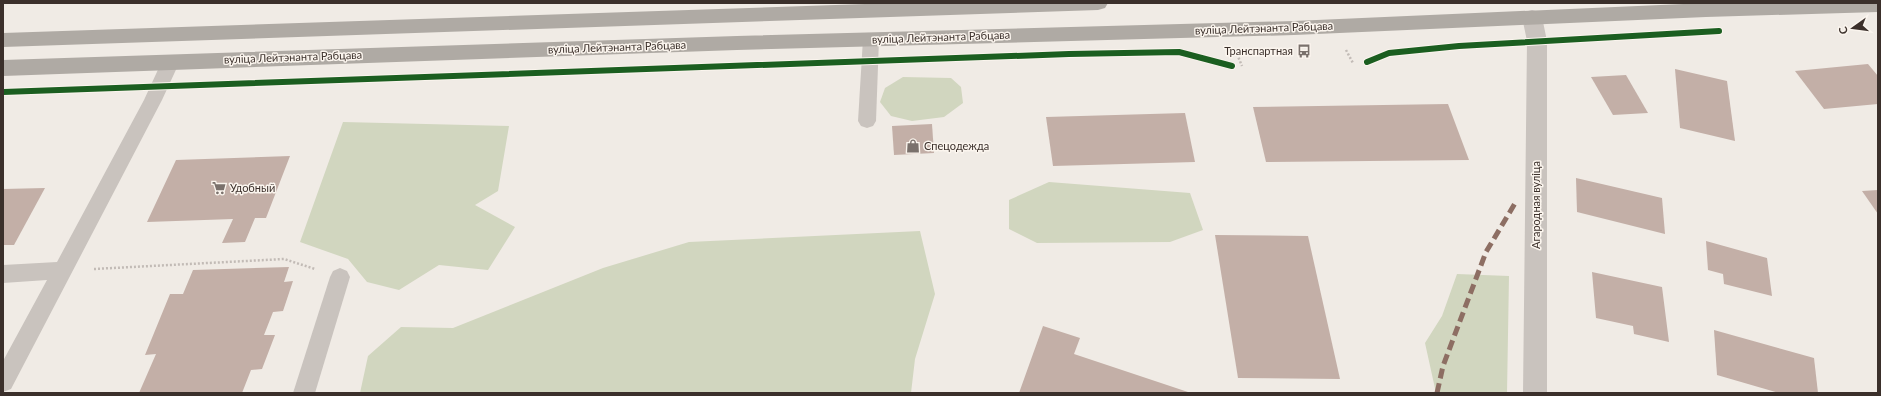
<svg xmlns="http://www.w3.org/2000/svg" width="1881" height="396" viewBox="0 0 1881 396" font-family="Lato,sans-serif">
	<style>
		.green { fill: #d1d6bf }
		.building { fill: #c3afa7 }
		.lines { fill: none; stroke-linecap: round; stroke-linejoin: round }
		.path { stroke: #c2bbb6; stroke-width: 2.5; stroke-dasharray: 2 2; stroke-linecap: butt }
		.lane { fill: #c9c3be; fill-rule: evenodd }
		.street { fill: #c9c3be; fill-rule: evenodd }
		.highway { fill: #afaaa4; fill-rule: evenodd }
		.quiet { stroke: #8d6e63; stroke-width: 5; stroke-dasharray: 10 5; stroke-linecap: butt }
		.cycleway-casing { stroke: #fbf5ee; stroke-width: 8 }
		.cycleway { stroke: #1b5e20; stroke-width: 6 }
		.labels { text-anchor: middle; stroke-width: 3; stroke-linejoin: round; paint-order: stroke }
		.street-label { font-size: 11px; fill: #3b302b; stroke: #fbf5ee }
		.poi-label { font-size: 11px; fill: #3b302b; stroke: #fbf5ee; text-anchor: start }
	</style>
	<rect width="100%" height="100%" fill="#f0ebe5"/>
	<g class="green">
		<polygon points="903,77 951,78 961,87 963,103 944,117 912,121 891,116 880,102 885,88"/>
		<polygon points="343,122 509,126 498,191 475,205 515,227 488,270 439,265 399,290 367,282 348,259 300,242"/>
		<polygon points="1049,182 1190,193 1203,230 1170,242 1037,243 1009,229 1009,200"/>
		<polygon points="920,231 935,294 915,359 911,393 360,393 368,356 401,327 453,328 603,268 689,242"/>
		<polygon points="1457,274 1509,276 1507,393 1436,393 1425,343 1442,316"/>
	</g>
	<g class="building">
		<polygon points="1868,64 1878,76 1878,104 1824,109 1795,71"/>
		<polygon points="1675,69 1727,81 1735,141 1680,128"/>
		<polygon points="1626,75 1648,113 1613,115 1591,77"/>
		<polygon points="1448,104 1469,160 1266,162 1253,107"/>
		<polygon points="1185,113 1195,162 1053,166 1046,117"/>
		<polygon points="932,124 934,153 894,155 892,126"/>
		<polygon points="290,156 266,218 255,218 245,242 222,243 233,219 147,222 176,160"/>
		<polygon points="1576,178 1662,198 1665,234 1577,212"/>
		<polygon points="45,188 14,245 3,245 3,189"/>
		<polygon points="1878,190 1878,214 1862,191"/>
		<polygon points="1215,235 1308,236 1340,379 1238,378"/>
		<polygon points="1706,241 1767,258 1772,296 1724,284 1723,274 1708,270"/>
		<polygon points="289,267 284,282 293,281 283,311 273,312 264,335 275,335 262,369 251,370 242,393 139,393 156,354 145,355 170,294 183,294 193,270"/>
		<polygon points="1592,272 1662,287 1669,342 1634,334 1633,326 1596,318"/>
		<polygon points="1043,326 1080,338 1074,354 1191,393 1019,393"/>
		<polygon points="1714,330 1814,358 1818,393 1779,393 1717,375"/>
	</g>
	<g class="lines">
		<g class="path">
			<polyline points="1346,50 1353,63"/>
			<polyline points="1237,54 1242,66"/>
			<polyline points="94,269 284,259 315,269"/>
		</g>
		<g class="lane">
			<polygon points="871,33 877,35 879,39 876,121 873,126 867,128 861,126 858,121 863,39 865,35"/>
			<polygon points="171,55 177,56 180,61 162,100 11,389 3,392 3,361 47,280 3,283 3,265 57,262 144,100 162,61 165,56"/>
			<polygon points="340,268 347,271 350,277 315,393 293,393 330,277 333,271"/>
		</g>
		<polygon class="street" points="1532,10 1539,12 1542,17 1547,41 1547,393 1523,393 1527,41 1522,17 1525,12"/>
		<g class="highway">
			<polygon points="894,3 1108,3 1105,8 1098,10 3,47 3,33"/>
			<polygon points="1706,3 1878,3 1878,12 1706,17 1294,35 737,50 3,76 3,60 737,36 1294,21"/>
		</g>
		<polyline class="quiet" points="1437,393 1443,366 1486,252 1517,200"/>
		<g class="cycleway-casing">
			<g id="cycleway">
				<polyline points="1367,62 1389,53 1459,46 1719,31"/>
				<polyline points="3,92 1069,54 1179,52 1232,66"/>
			</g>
		</g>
		<use href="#cycleway" class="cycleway"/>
	</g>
	<defs>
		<g id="bus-bare" transform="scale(1.08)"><path d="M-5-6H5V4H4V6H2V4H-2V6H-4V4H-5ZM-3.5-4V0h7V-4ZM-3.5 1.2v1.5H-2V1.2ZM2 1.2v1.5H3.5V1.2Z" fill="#7a716c" stroke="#fbf5ee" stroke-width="2.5" paint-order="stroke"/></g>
		<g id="shop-bare" transform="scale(1.08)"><path d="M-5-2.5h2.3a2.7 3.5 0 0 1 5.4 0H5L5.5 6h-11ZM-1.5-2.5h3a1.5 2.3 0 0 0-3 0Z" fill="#7a716c" stroke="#fbf5ee" stroke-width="2.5" paint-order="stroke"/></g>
		<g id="supermarket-bare" transform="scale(1.08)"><path d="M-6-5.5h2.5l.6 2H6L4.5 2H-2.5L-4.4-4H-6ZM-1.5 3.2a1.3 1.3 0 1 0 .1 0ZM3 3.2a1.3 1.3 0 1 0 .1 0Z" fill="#7a716c" stroke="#fbf5ee" stroke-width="2.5" paint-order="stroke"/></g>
	</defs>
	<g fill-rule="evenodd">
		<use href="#bus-bare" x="1304" y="51"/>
		<use href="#shop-bare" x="913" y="146"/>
		<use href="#supermarket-bare" x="219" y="188"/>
	</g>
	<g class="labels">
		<g class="street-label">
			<text transform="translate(1264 28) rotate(-2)" y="4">вуліца Лейтэнанта Рабцава</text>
			<text transform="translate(941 37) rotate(-2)" y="4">вуліца Лейтэнанта Рабцава</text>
			<text transform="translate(617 47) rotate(-2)" y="4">вуліца Лейтэнанта Рабцава</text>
			<text transform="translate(293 57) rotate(-2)" y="4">вуліца Лейтэнанта Рабцава</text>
			<text transform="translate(1536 205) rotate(-90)" y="4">Агародная вуліца</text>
		</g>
		<g class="poi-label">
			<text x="1293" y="55" text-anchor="end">Транспартная</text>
			<text x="924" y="150">Спецодежда</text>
			<text x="230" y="192">Удобный</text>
		</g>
	</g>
	<rect width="1881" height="396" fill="none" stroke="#3b302b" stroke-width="8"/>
	<g transform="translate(1853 28) rotate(256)" stroke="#fbf5ee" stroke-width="3" paint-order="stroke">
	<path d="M0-3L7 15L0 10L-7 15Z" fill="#3b302b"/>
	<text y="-6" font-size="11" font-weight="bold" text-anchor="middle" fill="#3b302b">С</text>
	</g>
</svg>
